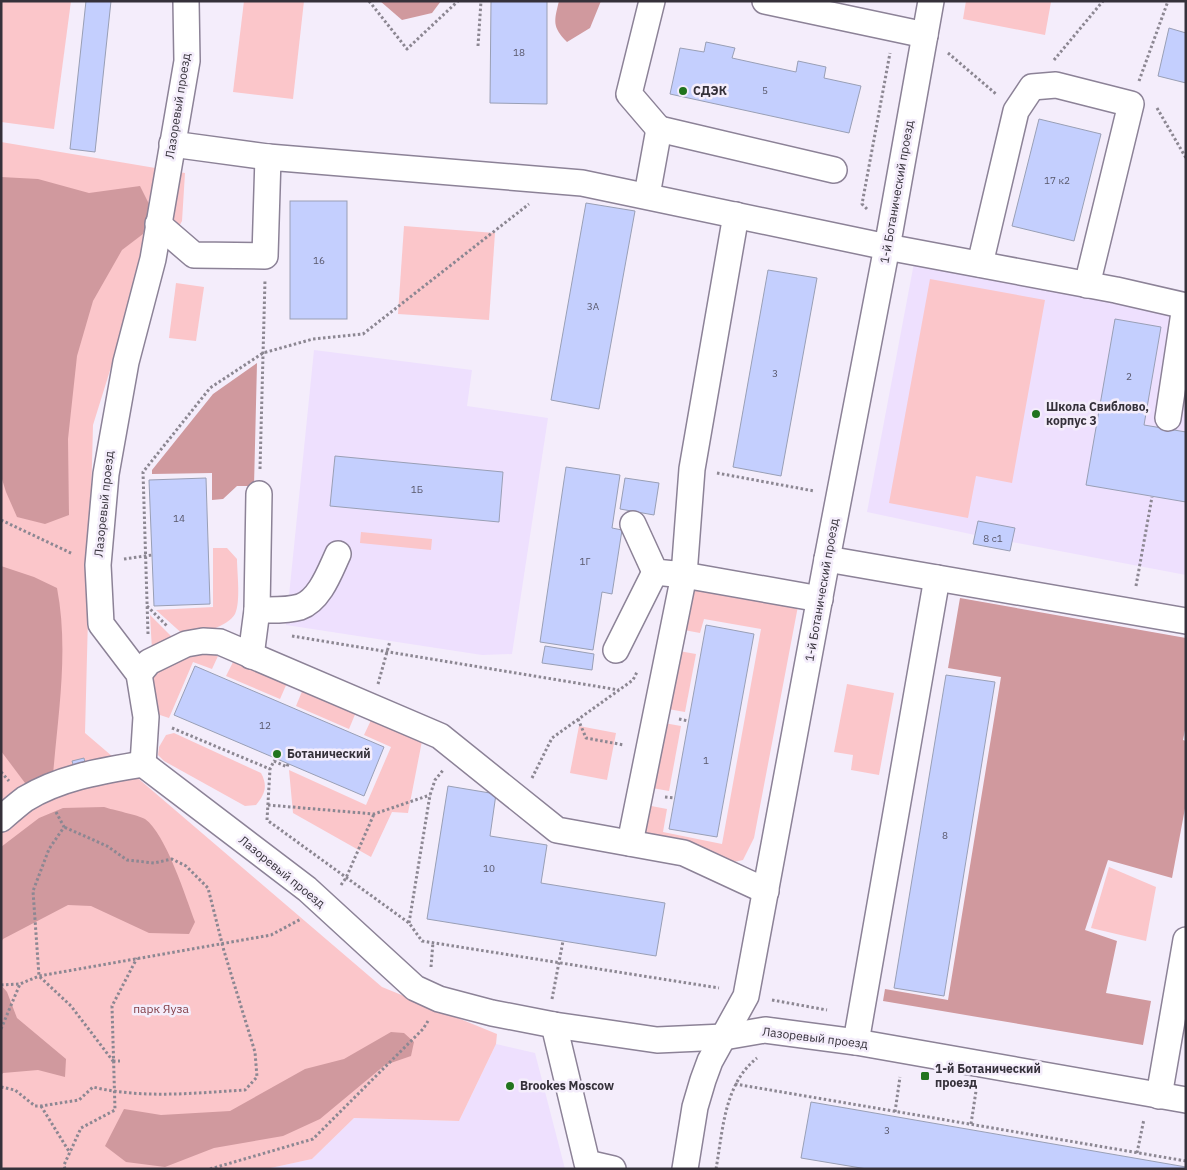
<svg xmlns="http://www.w3.org/2000/svg" width="1187" height="1170" viewBox="0 0 1187 1170" font-family="'IBM Plex Sans',sans-serif">
	<style>
		.built { fill: #eee0fe }
		.green { fill: #fbc6ca }
		.forest { fill: #d0999e }
		.building { fill: #c4cffe; stroke: #999fb5 }
		.lines { fill: none; stroke-linecap: round; stroke-linejoin: round }
		.minor-casing { stroke: #8c8297; stroke-width: 28 }
		.path { stroke: #8c8792; stroke-width: 3; stroke-dasharray: 2.5 2.5; stroke-linecap: butt }
		.minor { stroke: #fff; stroke-width: 25 }
		.poi-dot { fill: #21741d; stroke: #f4edfb; stroke-width: 2 }
		.labels { text-anchor: middle; stroke-width: 5; stroke-linejoin: round; paint-order: stroke }
		.number-label { font-size: 10px; fill: #59586b }
		.poi-label { font-size: 12px; font-weight: bold; fill: #35313a; stroke: #f4edfb; text-anchor: start }
		.street-label { font-size: 12px; fill: #35313a; stroke: #f4edfb }
		.park-label { font-size: 12px; fill: #823d46; stroke: #f4edfb }
	</style>
	<rect width="100%" height="100%" fill="#f4edfb"/>
	<g class="built">
		<polygon points="914,263 1186,315 1186,575 1012,542 1014,528 978,521 975,535 867,512"/>
		<polygon points="314,350 472,370 467,406 548,418 512,654 482,655 286,625"/>
		<polygon points="496,1044 535,1053 565,1169 266,1169 312,1159 354,1118 459,1121"/>
	</g>
	<g class="green">
		<polygon points="1,1 71,1 54,129 1,122"/>
		<polygon points="244,1 304,1 293,99 233,92"/>
		<polygon points="966,1 1051,2 1045,35 963,19"/>
		<polygon points="1,142 185,173 182,221 121,335 93,425 85,733 382,987 497,1034 496,1044 459,1121 354,1118 312,1159 266,1169 1,1169"/>
		<polygon points="404,226 495,233 489,320 398,314"/>
		<polygon points="930,279 1045,300 1012,483 976,476 968,518 889,503"/>
		<polygon points="176,283 204,287 196,341 169,338"/>
		<polygon points="361,532 432,539 431,550 360,543"/>
		<path d="M213,548H227L237,559C237,572 241,602 235,614C228,627 200,633 186,637L156,610L213,607Z"/>
		<polygon points="693,587 798,606 754,838 743,860 734,862 683,842 639,833 646,805 667,809 663,832 722,844 761,629 704,619 700,633 684,630"/>
		<polygon points="150,615 175,640 152,650"/>
		<path d="M204,650L218,656L212,669L193,662L169,718L157,714C155,706 150,694 151,686C155,661 183,656 204,650Z"/>
		<polygon points="679,651 696,654 685,712 668,709"/>
		<polygon points="234,660 287,683 280,699 226,676"/>
		<polygon points="847,684 894,693 879,775 851,770 853,755 834,752"/>
		<polygon points="303,689 356,712 349,729 296,706"/>
		<polygon points="372,718 422,741 408,813 392,812 371,857 293,813 289,770 366,805 391,747 364,735"/>
		<polygon points="664,723 681,726 669,791 652,788"/>
		<polygon points="579,726 616,733 607,780 570,773"/>
		<path d="M174,733L261,773C268,786 265,794 256,805L245,806L164,761L158,755L159,747L166,735Z"/>
		<polygon points="1109,867 1156,887 1146,941 1091,928"/>
	</g>
	<g class="forest">
		<polygon points="380,1 441,1 432,13 402,20"/>
		<path d="M559,1H601L590,28L567,42C552,27 554,21 559,1Z"/>
		<polygon points="1,177 38,179 89,193 140,186 152,210 143,234 122,250 93,301 77,356 68,439 69,515 45,524 17,517 6,492 1,476"/>
		<polygon points="257,363 254,486 237,486 223,499 212,500 212,473 152,474 152,470 213,394"/>
		<path d="M1,566L34,577L57,588C69,650 58,714 53,775L28,787L1,751Z"/>
		<polygon points="960,598 1186,638 1186,725 1183,740 1186,741 1186,803 1172,878 1108,860 1085,930 1117,941 1106,993 1151,1001 1143,1045 883,1001 885,989 948,1000 1001,677 948,668"/>
		<path d="M104,807C113,810 138,815 145,819C166,834 186,898 195,922L189,934L149,933L91,906L68,905L3,939L1,942V847L39,818L63,808Z"/>
		<polygon points="1,985 7,992 17,1018 66,1059 65,1077 38,1070 3,1073 1,1075"/>
		<polygon points="391,1032 404,1033 414,1042 411,1056 385,1065 320,1119 283,1136 214,1148 165,1167 126,1162 105,1146 124,1109 161,1115 230,1111 305,1069 344,1059"/>
	</g>
	<g class="building">
		<polygon points="86,1 111,1 95,152 70,149"/>
		<polygon points="491,1 547,1 547,104 490,103"/>
		<polygon points="1169,28 1186,33 1186,83 1158,76"/>
		<polygon points="706,42 735,48 732,58 796,72 798,61 826,67 824,78 861,86 849,133 670,94 680,48 704,52"/>
		<polygon points="1039,119 1101,134 1074,241 1012,226"/>
		<rect x="290" y="201" width="57" height="118"/>
		<polygon points="586,203 635,211 599,409 551,400"/>
		<polygon points="768,270 817,278 781,476 733,467"/>
		<polygon points="1115,319 1161,327 1144,425 1186,432 1186,502 1086,485"/>
		<polygon points="335,456 503,472 499,522 330,506"/>
		<polygon points="566,467 620,475 612,528 622,530 612,594 602,592 593,650 540,642"/>
		<polygon points="206,478 210,604 154,606 149,480"/>
		<polygon points="625,478 659,483 654,515 620,509"/>
		<polygon points="978,521 1015,528 1010,551 973,544"/>
		<polygon points="706,625 754,634 717,837 669,829"/>
		<polygon points="545,646 594,654 592,670 542,663"/>
		<polygon points="195,666 384,747 364,796 174,715"/>
		<polygon points="946,675 995,682 944,996 894,988"/>
		<polygon points="84,758 86,768 75,771 72,761"/>
		<polygon points="448,786 496,794 490,836 547,845 541,883 665,903 656,956 427,919"/>
		<polygon points="811,1102 1186,1167 1186,1169 867,1169 801,1158"/>
	</g>
	<g class="lines">
		<g class="minor-casing">
			<g id="minor">
				<polyline points="652,1 629,94 659,129"/>
				<polyline points="765,1 925,35"/>
				<polyline points="172,144 268,157"/>
				<polyline points="647,195 659,129 834,170"/>
				<polyline points="158,224 194,255 265,256 268,157 582,183 887,247 1116,290 1186,306"/>
				<polyline points="980,264 1016,111 1032,87 1056,85 1131,104 1087,285"/>
				<polyline points="1168,418 1185,306"/>
				<polyline points="633,524 655,572 684,575 692,469 736,215"/>
				<polyline points="827,559 1186,621"/>
				<path d="M257,610C271,610 287,611 300,607C320,600 330,571 338,554"/>
				<polyline points="616,650 655,572"/>
				<polyline points="251,656 257,610 259,494"/>
				<polyline points="139,674 149,662 186,644 203,641 220,642 440,736 557,830 684,853 766,891"/>
				<polyline points="143,764 307,889 415,988 439,999 492,1013 554,1025 657,1040 724,1037 765,1030 856,1042 1186,1100"/>
				<polyline points="143,764 146,717 139,674 101,624 98,565 106,474 126,362 153,259 187,61 186,1"/>
				<path d="M1,819C9,812 17,805 25,799C61,777 102,771 143,764"/>
				<polyline points="630,843 684,575 820,599"/>
				<polyline points="554,1025 587,1163 613,1169"/>
				<polyline points="856,1042 937,578"/>
				<polyline points="1159,1096 1186,940"/>
				<polyline points="685,1169 695,1107 703,1080 710,1061 746,996 827,559 890,231 931,1"/>
			</g>
		</g>
		<g class="path">
			<polyline points="369,1 407,49 458,1"/>
			<polyline points="478,46 481,1"/>
			<polyline points="948,53 996,94"/>
			<polyline points="1054,60 1103,1"/>
			<polyline points="1139,81 1168,1"/>
			<polyline points="1157,108 1186,158"/>
			<polyline points="867,209 862,204 890,53"/>
			<polyline points="260,469 265,280"/>
			<polyline points="717,473 814,491"/>
			<polyline points="1,520 73,554"/>
			<polyline points="124,559 152,555"/>
			<polyline points="1136,586 1152,497"/>
			<polyline points="147,606 167,626"/>
			<polyline points="148,634 143,472 210,388 263,353 313,339 363,334 529,204"/>
			<polyline points="292,636 619,690"/>
			<polyline points="378,684 390,641"/>
			<polyline points="578,719 586,738 624,745"/>
			<polyline points="679,719 688,721"/>
			<polyline points="172,728 270,769"/>
			<polyline points="288,764 287,767 274,761 270,769 267,820 409,923 422,941 719,988"/>
			<polyline points="1,772 9,781"/>
			<polyline points="532,778 552,738 633,680 637,672"/>
			<polyline points="665,797 675,798"/>
			<polyline points="268,805 374,814 430,795"/>
			<polyline points="56,812 64,827 49,849 33,891 39,976 71,1006 113,1061"/>
			<polyline points="341,885 346,878 374,814"/>
			<polyline points="409,923 430,795 435,780 444,769"/>
			<polyline points="431,967 433,942"/>
			<polyline points="1,985 20,984 39,976 271,935 301,919"/>
			<polyline points="552,999 563,941"/>
			<polyline points="772,1000 827,1010"/>
			<polyline points="1,1029 20,984"/>
			<polyline points="113,1061 120,1061"/>
			<polyline points="735,1084 1186,1161"/>
			<path d="M1,1087L15,1090L35,1106H41L79,1100L93,1087C142,1099 195,1093 245,1090L257,1077L255,1052L224,951L208,888L186,866L172,859L154,863L127,860L107,846L64,827"/>
			<polyline points="41,1106 70,1153"/>
			<polyline points="895,1112 900,1077"/>
			<polyline points="971,1124 976,1091"/>
			<polyline points="1137,1153 1144,1119"/>
			<polyline points="65,1169 64,1165 81,1128 115,1110 112,1006 137,958"/>
			<polyline points="210,1169 313,1139 423,1029 428,1021"/>
			<path d="M716,1169C723,1130 724,1084 757,1058"/>
		</g>
		<use href="#minor" class="minor"/>
	</g>
	<g class="poi-dot">
		<circle cx="683" cy="91" r="5"/>
		<circle cx="1036" cy="414" r="5"/>
		<circle cx="277" cy="754" r="5"/>
		<rect x="920" y="1071" width="10" height="10" rx="2.5"/>
		<circle cx="510" cy="1086" r="5"/>
	</g>
	<g class="labels">
		<g class="number-label">
			<text x="519" y="56">18</text>
			<text x="765" y="94">5</text>
			<text x="1057" y="184">17 к2</text>
			<text x="319" y="264">16</text>
			<text x="593" y="310">3А</text>
			<text x="775" y="377">3</text>
			<text x="1129" y="380">2</text>
			<text x="417" y="493">1Б</text>
			<text x="179" y="522">14</text>
			<text x="993" y="542">8 с1</text>
			<text x="585" y="565">1Г</text>
			<text x="265" y="729">12</text>
			<text x="706" y="764">1</text>
			<text x="945" y="839">8</text>
			<text x="489" y="872">10</text>
			<text x="887" y="1134">3</text>
		</g>
		<g class="poi-label">
			<text x="693" y="95">СДЭК</text>
			<text x="1046" y="411">Школа Свиблово,<tspan x="1046" dy="14">корпус 3</tspan></text>
			<text x="287" y="758">Ботанический</text>
			<text x="935" y="1073">1-й Ботанический<tspan x="935" dy="14">проезд</tspan></text>
			<text x="520" y="1090">Brookes Moscow</text>
		</g>
		<g class="street-label">
			<text transform="translate(178 106) rotate(-81)" y="4">Лазоревый проезд</text>
			<text transform="translate(897 192) rotate(-80)" y="4">1-й Ботанический проезд</text>
			<text transform="translate(104 504) rotate(-84)" y="4">Лазоревый проезд</text>
			<text transform="translate(822 590) rotate(-80)" y="4">1-й Ботанический проезд</text>
			<text transform="translate(282 872) rotate(39)" y="4">Лазоревый проезд</text>
			<text transform="translate(815 1038) rotate(7)" y="4">Лазоревый проезд</text>
		</g>
		<g class="park-label">
			<text x="161" y="1013">парк Яуза</text>
		</g>
	</g>
	<rect width="1187" height="1170" fill="none" stroke="#35313a" stroke-width="5"/>
</svg>
